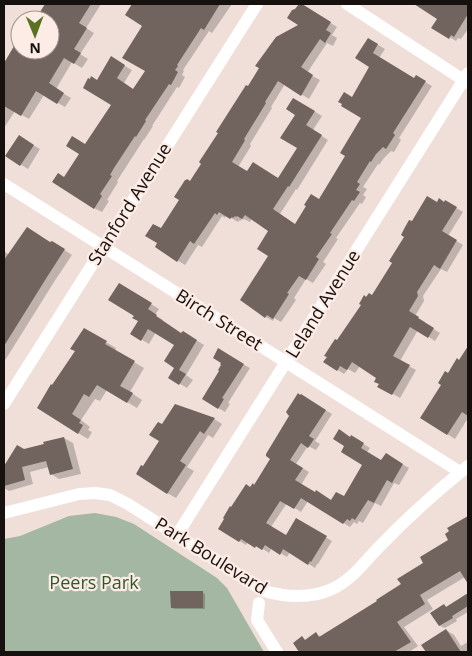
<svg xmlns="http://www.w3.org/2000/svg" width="472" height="656" viewBox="0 0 472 656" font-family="'Open Sans',sans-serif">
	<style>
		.green { fill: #a4b7a2 }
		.shadow { fill: #0003 }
		.building { fill: #71635d }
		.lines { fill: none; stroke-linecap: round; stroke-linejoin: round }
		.street { stroke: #fff; stroke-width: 12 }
		.labels { text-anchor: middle; stroke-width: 4.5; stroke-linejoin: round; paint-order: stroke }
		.street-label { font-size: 18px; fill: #16110f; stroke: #fdece5 }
		.park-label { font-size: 18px; fill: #2f592d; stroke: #fdece5 }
	</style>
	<rect width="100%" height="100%" fill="#efdfd8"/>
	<polygon class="green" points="95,513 116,517 134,524 217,578 227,588 264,652 4,652 4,539 20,536 69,516"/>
	<g class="shadow">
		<polygon points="47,4 101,4 86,28 94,33 80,54 88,59 82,68 72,62 56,89 71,98 65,107 44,95 29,119 15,111 4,128 4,64 20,41 20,50 50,50 50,20 33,20 37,12 41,13"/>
		<polygon points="133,4 143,4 153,10 157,4 232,4 212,33 209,31 183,70 184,71 182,75 185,77 179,88 177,87 152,126 153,126 144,140 144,139 117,181 118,182 107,200 109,201 102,212 94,208 65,178 112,105 97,81 111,58 132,70 124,83 134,90 147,70 143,26 126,15"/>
		<polygon points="420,4 468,4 468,29 461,39 458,38 456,41 433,27 439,19 419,5"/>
		<polygon points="307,8 337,27 332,35 337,38 333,46 327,43 307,73 320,80 309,99 285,84 271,107 272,108 250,144 251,146 238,167 248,173 279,179 298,148 297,114 294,99 322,116 313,130 328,140 297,190 296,189 280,214 295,225 319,200 347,155 363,118 352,99 371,67 368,39 385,49 379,58 415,79 416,77 432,86 399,138 401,140 394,152 391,151 384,158 379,165 378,164 363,187 367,189 363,195 366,197 362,204 360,203 336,238 338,239 323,262 326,264 313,283 306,279 294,298 296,300 281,322 274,318 273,321 266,317 270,230 252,219 250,222 244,219 244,220 242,219 241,221 240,220 238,222 226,215 225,218 222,216 202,247 198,245 185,265 156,247 161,229 249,88 300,25"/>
		<polygon points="19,137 40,149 28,169 7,156"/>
		<polygon points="446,202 463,212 448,236 463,245 447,272 441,269 423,296 424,301 415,316 425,322 424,323 440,333 435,341 418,330 400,361 416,370 400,398 379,386 381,384 378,377 360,366 355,373 348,369 344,374 325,362 367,298 373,296 394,263 412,223 437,204 445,203"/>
		<polygon points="51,243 60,247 72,255 54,282 4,362 4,251 9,255"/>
		<polygon points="119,284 159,309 155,315 163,320 162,322 182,334 191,337 204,345 186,375 193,380 187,388 170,378 176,368 175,345 156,332 149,344 132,334 139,321"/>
		<polygon points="84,329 116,348 115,351 144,368 130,392 142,400 137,408 107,390 100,401 95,399 81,420 90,427 88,430 92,432 88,439 78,433 53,386 77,351"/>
		<polygon points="219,350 250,368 228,403 230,404 225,412 203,399 221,370 222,364"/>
		<polygon points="467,355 468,355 468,418 455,439 422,418 448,374"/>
		<polygon points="302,396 332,414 315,441 320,444 316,450 308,446 296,464 309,472 301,485 332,501 344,498 363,465 351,438 352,437 370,448 367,452 382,462 386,455 409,468 399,485 394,483 381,506 375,503 363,523 359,521 357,524 354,522 350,527 308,501 301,512 287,503 271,527 286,536 296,520 332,541 318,564 317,564 315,568 290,552 287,557 272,548 269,553 263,549 262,550 248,542 246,545 220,529 251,489 255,486 272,458"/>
		<polygon points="214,419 222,424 213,438 208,435 187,467 194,471 176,498 167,493 143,467 160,441 162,426"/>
		<polygon points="64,438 73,443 81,474 59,479 51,474 49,467 30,472 33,484 9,491 4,488 4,468 17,447 24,450"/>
		<polygon points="468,517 468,581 465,577 427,600 433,609 404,627 418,646 409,652 303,652 298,646 316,634 322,637 344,623 403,584 450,540 451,532 449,528"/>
		<polygon points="202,592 205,594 205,609 175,609 172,608"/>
		<polygon points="468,594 468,612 456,619 457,621 445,628 440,626 432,613 444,606 447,607"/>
		<polygon points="446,630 454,635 461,646 468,642 468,652 437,652 430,640"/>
	</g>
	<g class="building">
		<polygon points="45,4 91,4 79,23 87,28 74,49 81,53 74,64 64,58 49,83 64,93 57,104 36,91 21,116 4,106 4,63 20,36 20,50 50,50 50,20 35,20"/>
		<polygon points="132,4 220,4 204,30 201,28 177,65 178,66 175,70 178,72 171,85 169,84 145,120 146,121 136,137 135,136 114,168 110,175 112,176 100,194 102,196 94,209 52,182 58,173 64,177 79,154 66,146 72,136 85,144 111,105 83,88 88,78 90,79 91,76 97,80 111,56 125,65 117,78 133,89 145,71 122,58 142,26 125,15"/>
		<polygon points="299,4 302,4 331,22 326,30 331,33 325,43 320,39 301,67 313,75 301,96 278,81 265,102 266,103 244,139 245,140 244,142 232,162 247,171 253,162 278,178 297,148 280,138 295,115 286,109 293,98 315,111 306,125 322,135 289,187 288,186 273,209 295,224 306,206 304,205 311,194 319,199 345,156 340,153 361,118 341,106 342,104 338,102 344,92 352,97 369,67 355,58 368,38 378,44 373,53 414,78 416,75 426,81 393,133 395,135 386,149 383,147 376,154 371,162 370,161 357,182 360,184 356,190 360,192 354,201 352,200 330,233 332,234 316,257 319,259 306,280 299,276 287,293 289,294 273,319 267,315 265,318 240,300 268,256 257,249 268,231 245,215 242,219 237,216 236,217 235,216 233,218 232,217 230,219 219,212 217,215 215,213 194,244 190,241 177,262 155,247 157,243 145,236 153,224 161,228 179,200 174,197 185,180 186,180 187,179 190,181 201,164 199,162 218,133 216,132 246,85 248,86 259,68 255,66 276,37 298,25 287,18 292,10 295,9"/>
		<polygon points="414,4 468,4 468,14 454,37 451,35 449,39 431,28 437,19"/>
		<polygon points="19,135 34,145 20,166 5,156"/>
		<polygon points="427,196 437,202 439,198 444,202 445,200 457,207 442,231 457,240 440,269 434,265 417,292 418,296 409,311 419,317 418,318 434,328 428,338 410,327 393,356 410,365 392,395 377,387 379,384 374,382 376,378 352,362 347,370 340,366 337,371 323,362 327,357 324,356 335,339 337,340 361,305 359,304 364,295 366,297 369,293 372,295 392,263 389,261 404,237 401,235 404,229 409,220 412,221"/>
		<polygon points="27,227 50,242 52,241 65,249 47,277 4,346 4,260"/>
		<polygon points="119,283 152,303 148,309 157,315 156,316 181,333 183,331 197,340 179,370 186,374 179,385 168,378 174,368 164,361 174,345 148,329 141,341 130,334 138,321 132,318 134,316 108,300"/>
		<polygon points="84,328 107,341 105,344 135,361 120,386 133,393 127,403 97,385 89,397 84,394 72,414 81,420 79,423 83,425 78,434 37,408 51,384 52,385 75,351 70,349"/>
		<polygon points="468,346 468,416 462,412 447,435 420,418 441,385 438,383 445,371 448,373 457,358 459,360"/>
		<polygon points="218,348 244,364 222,398 224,399 218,409 202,399 219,371 218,370 221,365 220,364 221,363 213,358"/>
		<polygon points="298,393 300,395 301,394 326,410 309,436 314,439 308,448 301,443 290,460 303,468 295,480 315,492 316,490 331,500 336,492 344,496 362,465 341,452 344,446 333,439 339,429 350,437 351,435 364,443 361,448 381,460 386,453 403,464 392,483 387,480 374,503 368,500 355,520 352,518 350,521 347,519 343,524 301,498 294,509 280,501 266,523 286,535 296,518 327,536 311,562 310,561 308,565 283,549 280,555 265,545 262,550 256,546 255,548 241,539 239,542 218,529 224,519 223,518 230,506 231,507 246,484 250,487 253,483 254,485 270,459 266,456 266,454 289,416 286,412"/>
		<polygon points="175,404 215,418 204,434 200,431 180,461 186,465 167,494 136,474 141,465 143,466 159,441 149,435 158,422 162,424"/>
		<polygon points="64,437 73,469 50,475 46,461 22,467 25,480 4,486 4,466 17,445 24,449 44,444 43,442"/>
		<polygon points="468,516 468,584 460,571 420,595 425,604 397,622 411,642 394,652 299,652 293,643 302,636 305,640 316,632 319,637 377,601 376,600 401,584 397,579 423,563 420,557 448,540 445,534 449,531 447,528"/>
		<polygon points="170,591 203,591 203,608 171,608"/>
		<polygon points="468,593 468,606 452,616 453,618 439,626 430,613 444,604 446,607"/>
		<polygon points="446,629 461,652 426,652 421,645"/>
	</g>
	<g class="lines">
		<g class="street">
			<polyline points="347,4 468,83"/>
			<polyline points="4,184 460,472"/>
			<polyline points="4,404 257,4"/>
			<path d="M4,513L79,494L95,493L110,495L128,504L264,591C285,597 311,599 332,589C352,580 365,561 380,546C407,518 438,490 468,466"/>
			<polyline points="177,535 468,73"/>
			<polyline points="259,603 257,620 277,652"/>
		</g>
	</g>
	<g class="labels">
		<g class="street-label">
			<text transform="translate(130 204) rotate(-58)" y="6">Stanford Avenue</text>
			<text transform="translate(323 304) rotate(-58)" y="6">Leland Avenue</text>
			<text transform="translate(219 320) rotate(32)" y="6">Birch Street</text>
			<text transform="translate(211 556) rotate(32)" y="6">Park Boulevard</text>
		</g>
		<g class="park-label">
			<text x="94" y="589">Peers Park</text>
		</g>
	</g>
	<rect width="472" height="656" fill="none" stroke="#16110f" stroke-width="10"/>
	<g transform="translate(35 35) rotate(179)"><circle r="24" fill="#fdece5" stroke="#a1948f"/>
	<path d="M0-4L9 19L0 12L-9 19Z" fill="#5a7121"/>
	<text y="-8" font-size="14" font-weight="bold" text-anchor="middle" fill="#16110f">N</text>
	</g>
</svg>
